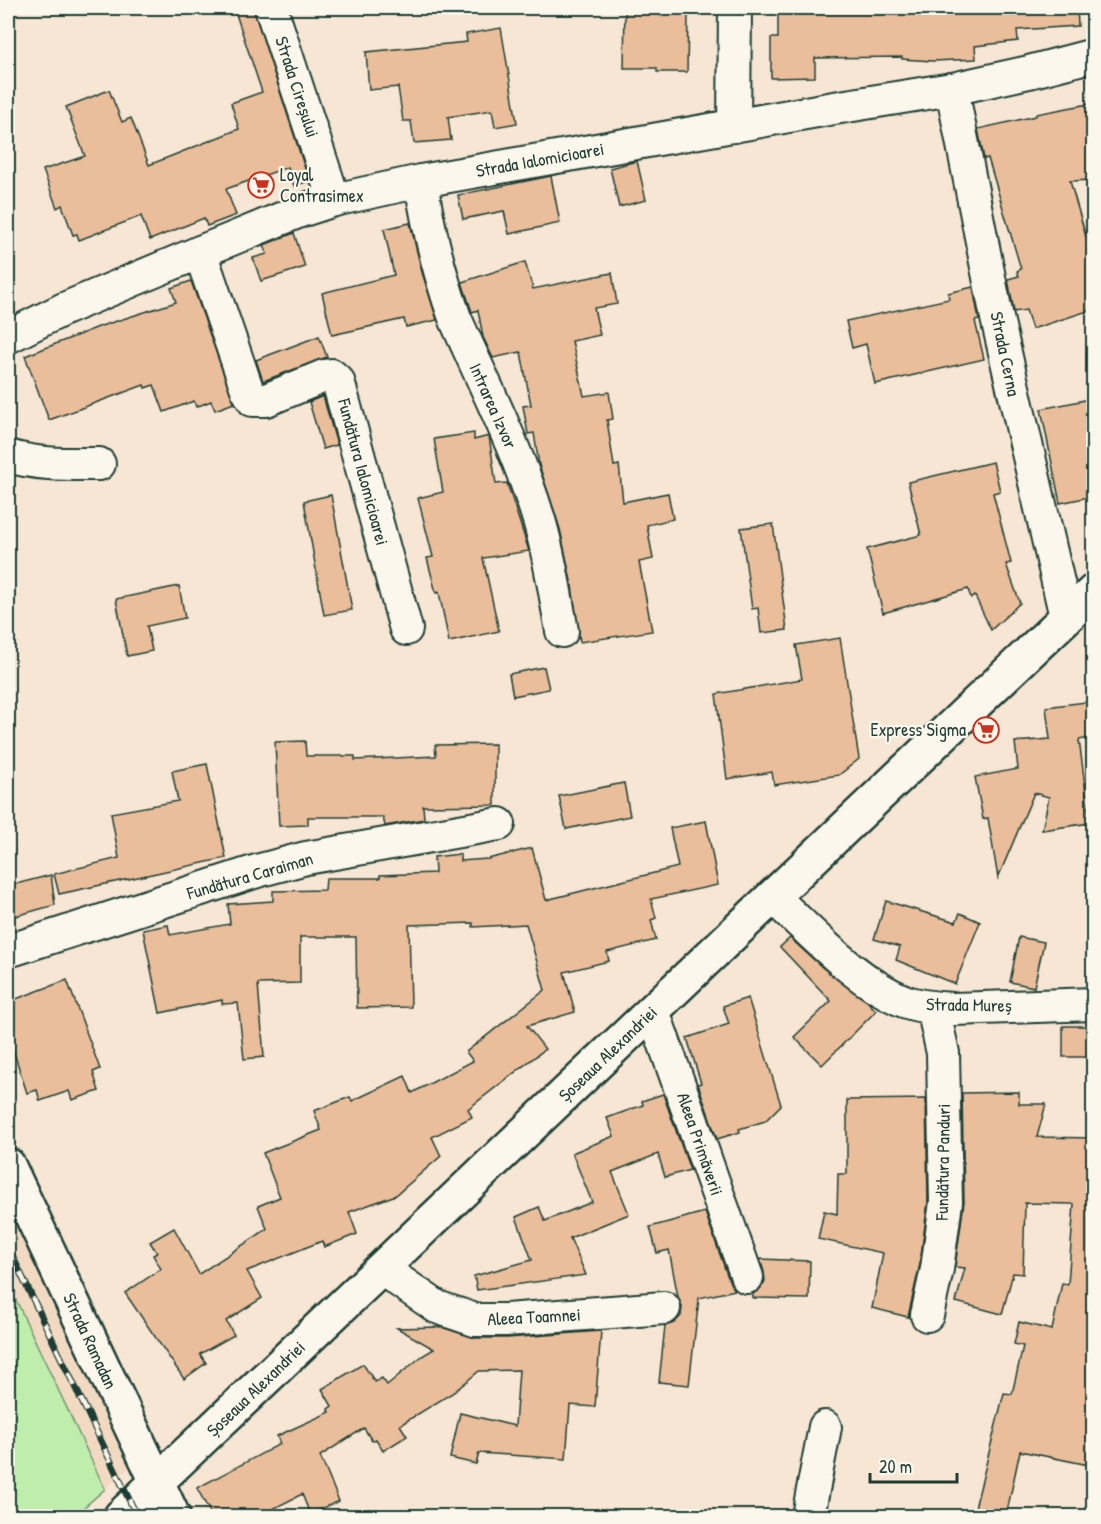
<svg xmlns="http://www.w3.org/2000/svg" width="1101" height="1524" viewBox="0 0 1101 1524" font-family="'Patrick Hand',sans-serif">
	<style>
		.built { fill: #f2dac2 }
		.green { fill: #beedac; stroke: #6e9570; stroke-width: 1.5 }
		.building { fill: #eabe9a; stroke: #1f3d34; stroke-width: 1.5 }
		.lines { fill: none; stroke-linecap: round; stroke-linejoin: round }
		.street-casing { stroke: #1f3d34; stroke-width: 36 }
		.secondary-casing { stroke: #1f3d34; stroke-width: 38 }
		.street { stroke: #fbf7ec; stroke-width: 32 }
		.secondary { stroke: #fbf7ec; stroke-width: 33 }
		.rail-casing { stroke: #1f3d34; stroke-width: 7 }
		.rail { stroke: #fbf7ec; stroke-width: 4.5; stroke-dasharray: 14; stroke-linecap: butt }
		.labels { text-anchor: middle; stroke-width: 4.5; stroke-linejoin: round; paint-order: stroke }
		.street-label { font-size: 18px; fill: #1f3d34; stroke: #fbf7ec }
		.poi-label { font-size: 18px; fill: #1f3d34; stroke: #fbf7ec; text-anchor: start }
	</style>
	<rect width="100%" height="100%" fill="#f6e6d3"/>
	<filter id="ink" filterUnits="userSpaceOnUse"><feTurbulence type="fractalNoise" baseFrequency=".0167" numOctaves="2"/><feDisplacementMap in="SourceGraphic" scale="12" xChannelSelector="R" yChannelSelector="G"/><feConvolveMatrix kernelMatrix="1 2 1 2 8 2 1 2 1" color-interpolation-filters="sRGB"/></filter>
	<g filter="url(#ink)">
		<polygon class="built" points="8,1209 131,1466 105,1489 8,1283"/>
		<polygon class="green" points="8,1283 105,1489 74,1516 8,1516"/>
		<g class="building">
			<polygon points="234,8 253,8 309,181 294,186 288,167 226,189 236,215 207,226 204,218 150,240 141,216 79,240 77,234 73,235 62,205 57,208 43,170 85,156 66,107 109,90 122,122 131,118 149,165 239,129 231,103 262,92"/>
			<polygon points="625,8 653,8 653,12 688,13 687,72 657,72 657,68 624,68"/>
			<polygon points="778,8 1077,8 1078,26 1017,30 1018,41 975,46 976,59 933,61 902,59 902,57 815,58 815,77 771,78 771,38 778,38"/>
			<polygon points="501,28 517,123 495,127 492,110 448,117 451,140 414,143 411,121 403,121 398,87 369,90 366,52 467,42 466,34"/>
			<polygon points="1094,103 1094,180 1070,181 1087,240 1094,238 1094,309 1032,329 1026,310 1014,312 1008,279 1019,276 1017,271 1021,269 988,158 984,159 978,129 1036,116 1036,114"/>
			<polygon points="637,161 646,200 619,207 610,168"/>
			<polygon points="551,176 560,223 509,234 504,211 463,219 458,195"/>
			<polygon points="410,223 422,272 437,320 406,327 404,319 332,335 322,293 394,275 384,229"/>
			<polygon points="294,233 305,267 261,281 253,258 267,254 264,245"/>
			<polygon points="525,262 533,289 612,273 617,304 594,308 600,335 572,341 584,396 609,392 613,419 607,420 614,466 619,465 623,502 668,493 673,519 647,525 653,559 639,562 652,631 580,642 572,586 560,529 539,465 534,433 528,434 523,406 531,405 521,352 493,358 483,337 478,310 472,312 462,282"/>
			<polygon points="191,281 234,403 215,410 211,401 196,407 194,401 164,412 154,385 145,388 144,385 49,420 25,356 101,326 176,302 171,288"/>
			<polygon points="973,287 979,320 975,321 984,359 875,384 866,344 852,348 846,321 949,299 948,293"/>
			<polygon points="319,336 327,357 263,381 256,360"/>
			<polygon points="323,396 337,445 323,449 309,402"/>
			<polygon points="1090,399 1094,415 1094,496 1060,503 1041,409"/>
			<polygon points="474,433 474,440 489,436 496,484 507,483 529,551 483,558 499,631 449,642 439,592 436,593 427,558 433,557 418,498 443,492 434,439"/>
			<polygon points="993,462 1000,491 993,493 1011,563 1006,564 1020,603 991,630 975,596 971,598 968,589 883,613 867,549 921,535 908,482"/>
			<polygon points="331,495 352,610 324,615 304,501"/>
			<polygon points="773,524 787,630 761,633 758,608 752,609 741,528"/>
			<polygon points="179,586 185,618 147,626 152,651 127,656 116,599"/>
			<polygon points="840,638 859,759 839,775 774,785 772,772 727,779 716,694 802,679 796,645"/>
			<polygon points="544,667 549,689 513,696 509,674"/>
			<polygon points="1094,701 1094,737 1079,740 1090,823 1042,830 1049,797 1034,793 998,878 988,818 983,819 975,777 1018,769 1015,742 1050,739 1046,707"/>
			<polygon points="305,741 306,756 355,756 355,760 436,756 435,745 495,744 495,805 423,806 424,819 385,826 383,817 308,817 308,825 279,826 275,742"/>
			<polygon points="207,764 226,858 59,894 54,874 119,858 111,813 178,801 172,771"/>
			<polygon points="624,783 630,816 566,829 559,796"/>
			<polygon points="706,821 718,885 651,899 656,918 651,920 656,940 607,952 609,961 564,972 575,1012 527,1026 545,1049 468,1109 472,1117 432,1137 441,1156 396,1195 349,1212 357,1234 324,1247 322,1241 247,1271 262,1298 226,1321 234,1335 200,1354 206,1363 184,1379 125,1293 161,1269 153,1255 157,1253 150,1242 174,1228 199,1274 267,1229 258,1206 280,1197 263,1153 321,1130 314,1111 350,1097 352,1101 405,1076 412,1093 473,1061 466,1052 545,990 526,924 473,927 473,923 409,925 411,1007 357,1008 356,937 300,937 300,983 258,984 264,1057 244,1059 238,1003 222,1004 222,1000 160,1013 143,930 168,925 170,935 230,924 228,904 273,901 273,891 325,890 326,878 380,878 380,875 435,873 434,857 460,854 460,861 488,859 532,848 546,900 678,867 670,828"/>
			<polygon points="51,875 55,905 8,918 8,886"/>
			<polygon points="886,901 956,922 960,913 980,922 955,984 896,960 900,947 874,939"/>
			<polygon points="1019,937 1044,942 1034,987 1010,982"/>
			<polygon points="790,938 823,968 868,1002 876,1011 822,1065 794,1037 831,1001 780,947"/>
			<polygon points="67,980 100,1069 93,1072 99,1091 72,1100 69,1091 40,1101 37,1090 27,1093 8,1034 8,1002"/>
			<polygon points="748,998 781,1105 765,1121 739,1129 740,1132 717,1139 698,1084 701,1083 687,1038 729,1024 723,1006"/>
			<rect x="1063" y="1026" width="31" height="31"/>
			<polygon points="1019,1092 1019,1104 1046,1104 1037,1137 1094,1138 1094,1443 1089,1465 1020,1451 1006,1516 973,1516 1004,1393 1012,1394 1023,1346 1014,1344 1019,1322 1052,1330 1062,1283 1068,1284 1074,1204 1025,1203 1023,1274 1013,1273 1002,1314 956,1302 965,1268 955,1267 964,1202 962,1093"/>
			<polygon points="663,1094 690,1170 665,1177 658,1154 612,1172 629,1214 570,1238 586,1275 477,1290 474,1276 532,1260 516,1217 539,1207 545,1221 592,1202 572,1153 614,1136 607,1118 643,1105 642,1101"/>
			<polygon points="926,1099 928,1201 920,1264 908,1317 872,1308 883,1253 818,1239 824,1211 837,1214 838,1174 847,1174 847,1100"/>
			<polygon points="705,1212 730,1283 735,1290 699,1298 689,1385 659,1382 665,1326 674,1323 681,1316 682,1307 678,1297 669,1250 657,1253 650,1227"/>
			<polygon points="760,1259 810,1261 809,1299 753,1298 753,1294 760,1289 765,1281 764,1272"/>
			<polygon points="441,1327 475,1338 507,1338 601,1331 595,1407 570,1405 566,1459 479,1453 476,1464 450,1458 460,1413 515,1426 519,1370 479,1371 454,1392 400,1425 407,1436 383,1451 376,1439 372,1441 364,1428 320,1456 339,1501 310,1514 302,1494 259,1516 212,1516 197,1488 280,1444 277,1436 330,1412 328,1409 332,1406 322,1389 363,1364 375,1382 382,1378 387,1385 422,1356 434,1349 397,1328"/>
		</g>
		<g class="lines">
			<g class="street-casing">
				<g id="street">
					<polyline points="271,8 334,200"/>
					<polyline points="952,89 997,318 1066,617"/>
					<polyline points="734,126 735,8"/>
					<path d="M421,181C428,228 439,273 455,318C484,384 518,450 539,520C550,556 555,594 562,631"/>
					<polyline points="200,252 247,389 253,400 266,400 324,376 331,375 338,381 406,629"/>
					<polyline points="8,337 64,309 200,252 300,211 334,200 421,181 834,108 952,89 1029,72 1094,55"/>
					<path d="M8,456C38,465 67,464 99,464"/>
					<path d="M773,897C811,932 855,981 904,1001C920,1007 938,1008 954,1009L1094,1004"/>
					<polyline points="8,951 257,871 306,858 499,824"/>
					<polyline points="653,1011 747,1277"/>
					<polyline points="382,1269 437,1307 475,1320 506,1320 664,1308"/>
					<polyline points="927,1315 937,1269 946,1202 943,1053 933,1008"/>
					<polyline points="808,1516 825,1427"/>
				</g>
			</g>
			<g class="secondary-casing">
				<g id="secondary">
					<polyline points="8,1165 173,1516"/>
					<polyline points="121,1516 1094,591"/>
				</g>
			</g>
			<use href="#street" class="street"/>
			<use href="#secondary" class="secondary"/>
			<g class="rail-casing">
				<polyline id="rail" points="8,1247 137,1516"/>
			</g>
			<use href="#rail" class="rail"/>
		</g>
	</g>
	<defs>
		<g id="supermarket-ring" transform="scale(1.35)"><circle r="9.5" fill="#fbf7ec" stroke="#c8321e" stroke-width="1.5"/><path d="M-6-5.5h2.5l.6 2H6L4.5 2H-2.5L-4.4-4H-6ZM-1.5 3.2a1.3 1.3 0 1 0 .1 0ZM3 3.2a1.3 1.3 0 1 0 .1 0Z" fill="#c8321e"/></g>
	</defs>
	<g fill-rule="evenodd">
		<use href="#supermarket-ring" x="261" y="185"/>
		<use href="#supermarket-ring" x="986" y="730"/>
	</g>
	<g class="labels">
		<g class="street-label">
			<text transform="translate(297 87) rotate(72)" y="6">Strada Cireșului</text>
			<text transform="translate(540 160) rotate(-10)" y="6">Strada Ialomicioarei</text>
			<text transform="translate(1005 354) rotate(78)" y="6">Strada Cerna</text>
			<text transform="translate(493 406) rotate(66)" y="6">Intrarea Izvor</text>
			<text transform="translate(363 472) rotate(75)" y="6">Fundătura Ialomicioarei</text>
			<text transform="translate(250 876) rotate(-16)" y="6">Fundătura Caraiman</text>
			<text transform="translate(969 1005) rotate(1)" y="6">Strada Mureș</text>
			<text transform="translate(608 1054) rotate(-44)" y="6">Șoseaua Alexandriei</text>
			<text transform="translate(700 1144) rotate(71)" y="6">Aleea Primăverii</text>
			<text transform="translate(943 1162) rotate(-89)" y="6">Fundătura Panduri</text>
			<text transform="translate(534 1317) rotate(-3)" y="6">Aleea Toamnei</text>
			<text transform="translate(90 1341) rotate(65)" y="6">Strada Ramadan</text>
			<text transform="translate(256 1389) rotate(-44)" y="6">Șoseaua Alexandriei</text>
		</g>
		<g class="poi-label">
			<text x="280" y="181">Loyal<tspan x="280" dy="21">Contrasimex</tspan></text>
			<text x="966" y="736" text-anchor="end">Express Sigma</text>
		</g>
	</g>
	<rect width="1101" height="1524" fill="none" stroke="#fbf7ec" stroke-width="30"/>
	<rect x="15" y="15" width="1071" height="1494" fill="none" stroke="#1f3d34" stroke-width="2" filter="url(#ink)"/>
	<path d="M870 1473v9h87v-9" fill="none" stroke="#1f3d34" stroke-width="3"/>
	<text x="879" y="1473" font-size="18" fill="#1f3d34" stroke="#fbf7ec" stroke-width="4.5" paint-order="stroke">20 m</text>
</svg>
